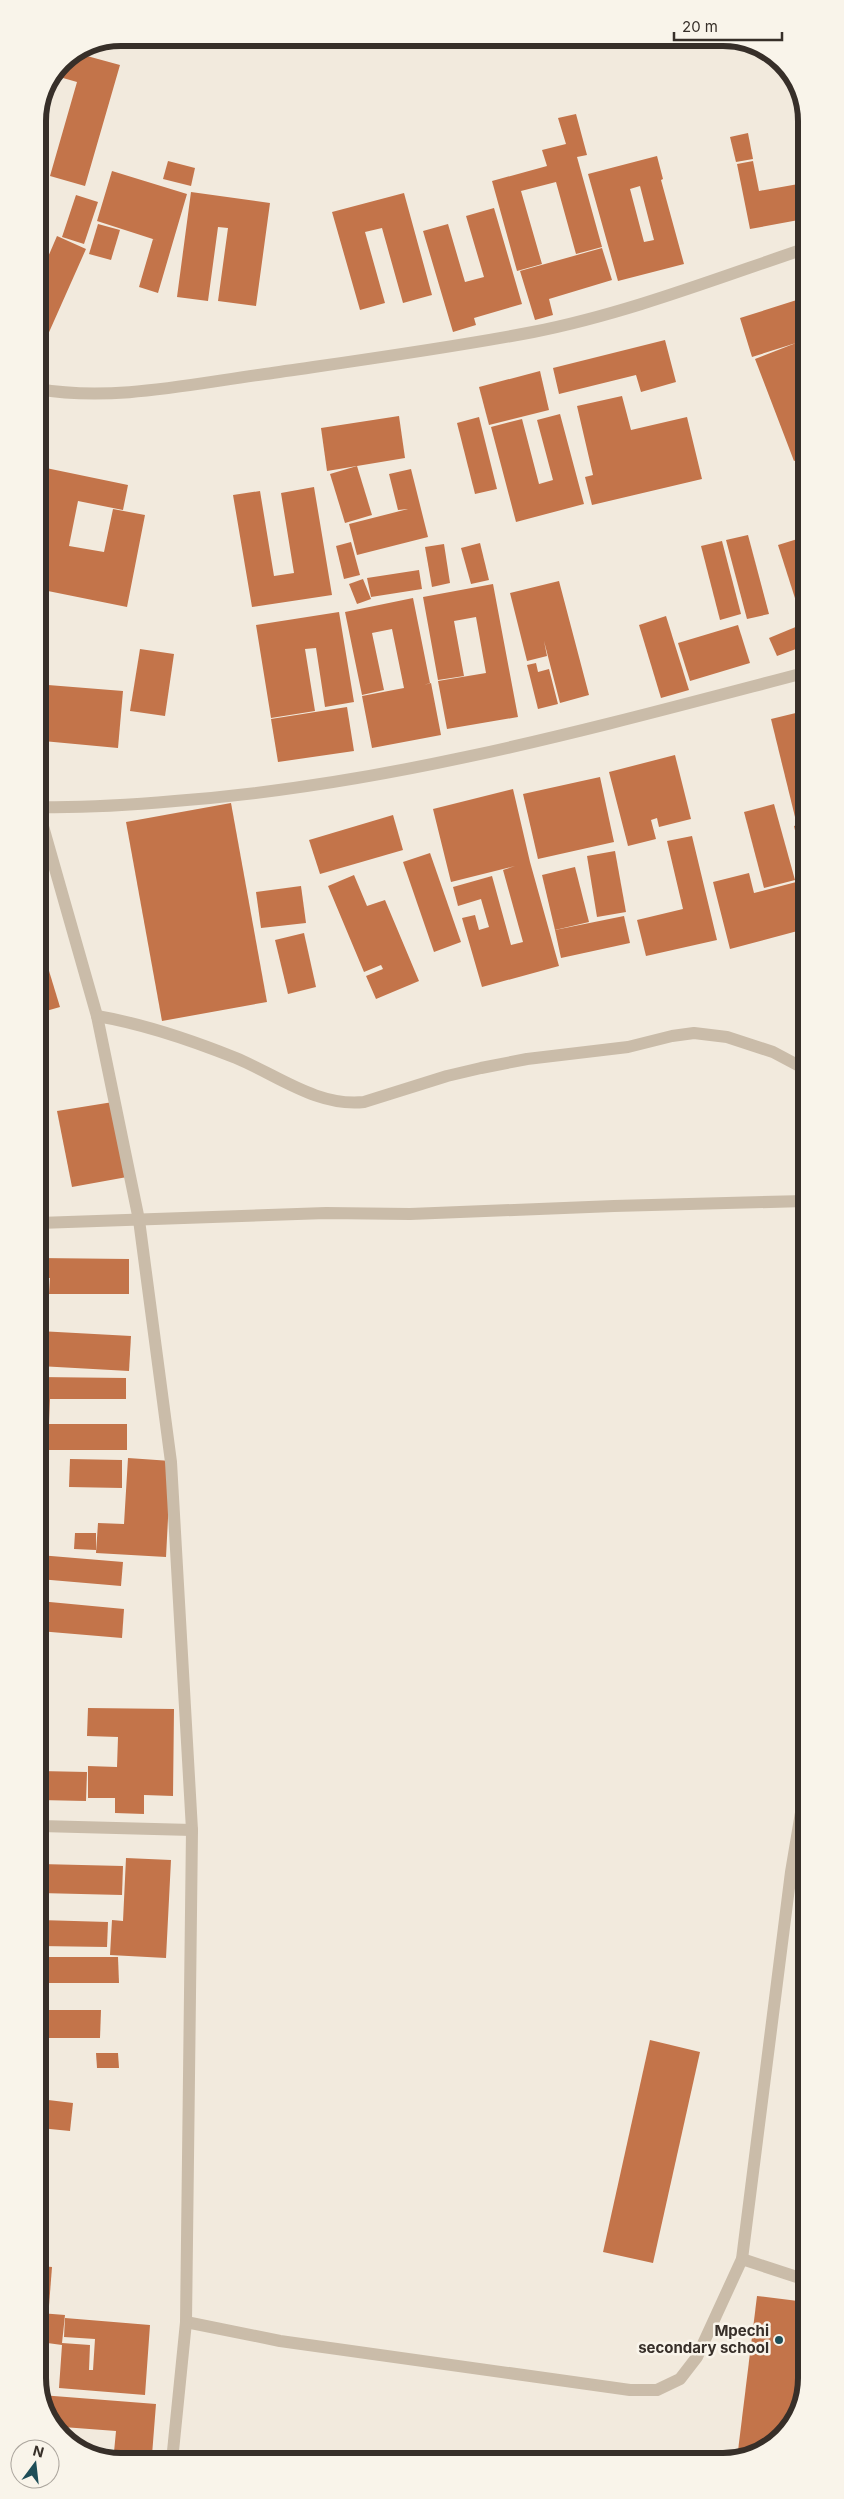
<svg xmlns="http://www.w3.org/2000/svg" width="844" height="2499" viewBox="0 0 844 2499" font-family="Inter,sans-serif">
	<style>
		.building { fill: #c3744a; fill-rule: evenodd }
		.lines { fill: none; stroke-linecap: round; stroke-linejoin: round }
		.lane { stroke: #cabca9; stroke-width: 12 }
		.street { stroke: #cabca9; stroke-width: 12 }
		.poi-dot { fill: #1f4e58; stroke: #f9f4ea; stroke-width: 2 }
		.labels { text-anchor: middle; stroke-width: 5; stroke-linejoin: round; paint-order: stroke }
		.poi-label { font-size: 15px; font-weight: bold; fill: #372f29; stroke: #f9f4ea; text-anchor: end }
		.rim { fill: none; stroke: #372f29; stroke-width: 6 }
	</style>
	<rect width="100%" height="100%" fill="#f2eadd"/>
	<g class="building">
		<polygon points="76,53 120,65 85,186 50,176 77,82 56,76 62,62"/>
		<polygon points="576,114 587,155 577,157 602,247 576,254 556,182 521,191 542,264 517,271 492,181 547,166 542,150 566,144 558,118"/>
		<polygon points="748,133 753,159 736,162 730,137"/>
		<path d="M657,156L663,179L661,180L684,264L618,281L588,174ZM640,186L654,240L644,242L630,189Z"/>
		<polygon points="168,161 195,168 191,186 163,179"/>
		<polygon points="753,161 759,191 804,183 804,219 750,229 737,164"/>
		<polygon points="112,171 187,194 158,293 139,287 153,239 159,241 97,221"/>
		<polygon points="191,192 270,203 256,306 218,301 228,228 218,227 208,301 177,297"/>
		<polygon points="404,193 432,295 403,303 382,228 365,232 385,303 360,310 332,212"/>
		<polygon points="76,195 98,202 84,244 62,237"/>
		<polygon points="494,208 522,304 474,318 476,325 453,332 423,231 448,224 465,282 484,277 466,216"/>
		<polygon points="38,216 45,219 38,237"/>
		<polygon points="98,224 120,230 111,260 89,254"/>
		<polygon points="57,236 86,249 46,339 38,336 38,261 45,264"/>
		<polygon points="602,248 612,280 549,299 553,315 535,320 520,271"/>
		<polygon points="803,298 804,341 797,343 804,360 804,457 794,461 755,359 796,343 752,357 740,318"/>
		<polygon points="665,340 676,382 641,392 636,375 559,394 553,368"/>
		<polygon points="540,371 549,410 489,425 479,387"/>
		<polygon points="622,396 631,430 687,417 702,479 592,505 585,477 593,475 577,406"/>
		<polygon points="560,414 584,504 516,522 491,427 522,419 539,484 553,480 537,420"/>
		<polygon points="399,416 405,458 327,471 321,428"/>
		<polygon points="479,417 497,489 475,494 457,423"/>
		<polygon points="357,466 372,515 345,523 330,474"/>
		<polygon points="46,468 128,485 123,510 78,501 69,546 104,552 113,509 145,515 127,607 38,589 38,538 47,493 41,492"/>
		<polygon points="411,469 428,537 357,555 349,524 408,509 398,510 389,474"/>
		<polygon points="314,487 332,595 252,607 233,495 260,491 274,576 294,573 281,493"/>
		<polygon points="748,535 769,614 747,619 726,540"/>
		<polygon points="804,537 804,616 801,617 778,545"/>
		<polygon points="722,541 741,614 720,620 701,546"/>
		<polygon points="351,542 360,575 344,579 336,546"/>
		<polygon points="480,543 489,580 471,584 461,548"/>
		<polygon points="444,544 450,583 432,587 425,547"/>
		<polygon points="419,570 422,589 371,597 367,578"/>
		<polygon points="363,579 371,599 357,604 349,584"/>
		<polygon points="559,581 589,695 560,703 544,641 547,656 527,661 510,593"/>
		<polygon points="493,584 518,717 447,729 438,681 486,673 476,617 454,621 464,676 438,680 423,597"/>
		<polygon points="413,598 430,683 424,685 431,683 441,735 372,748 362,696 404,688 392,629 372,633 384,690 362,695 345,612"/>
		<polygon points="38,599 49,599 48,624 38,624"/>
		<polygon points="339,612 354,702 325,707 316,648 305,649 315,711 271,718 256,625"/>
		<polygon points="666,616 689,690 661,698 639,625"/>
		<polygon points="738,625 750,663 690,681 678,643"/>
		<polygon points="798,626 804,646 777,656 769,638"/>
		<polygon points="140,649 174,654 165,716 130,711"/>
		<polygon points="536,663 538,672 549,669 558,704 538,709 527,665"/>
		<polygon points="48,685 123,691 118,748 43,741"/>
		<polygon points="347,707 354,751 278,762 271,719"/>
		<polygon points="804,711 805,819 796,821 771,719"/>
		<polygon points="675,755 691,819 659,827 657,818 651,820 656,839 628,846 609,772"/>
		<polygon points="600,777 614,842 538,859 523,794"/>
		<polygon points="513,789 530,862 559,966 482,987 462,918 475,915 479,930 489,927 481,899 458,906 453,887 492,876 511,945 523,942 503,870 515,866 451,882 433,809"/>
		<polygon points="231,803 267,1002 162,1021 126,822"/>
		<polygon points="774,804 795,880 764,888 744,812"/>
		<polygon points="393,815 403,850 320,874 309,840"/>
		<polygon points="805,823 805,845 799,847 794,826"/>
		<polygon points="692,836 717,940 646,956 637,920 683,909 667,841"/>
		<polygon points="615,851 626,912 597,917 587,856"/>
		<polygon points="430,853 461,942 434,952 403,862"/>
		<polygon points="575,867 589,922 555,930 542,875"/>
		<polygon points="749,873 754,893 800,881 805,901 805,929 730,949 713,882"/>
		<polygon points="354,875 367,906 385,900 419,981 376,999 366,976 383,969 381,965 364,972 328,886"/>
		<polygon points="301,886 306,923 261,928 256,892"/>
		<polygon points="624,916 630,943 561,958 555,930"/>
		<polygon points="304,933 316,987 288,994 275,940"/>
		<polygon points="39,938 60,1007 39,1013"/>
		<polygon points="39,1043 45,1043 47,1135 39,1135"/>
		<polygon points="113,1102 127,1177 72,1187 57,1111"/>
		<polygon points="39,1258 129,1259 129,1294 49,1294 50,1278 39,1278"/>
		<polygon points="39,1331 131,1336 129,1371 39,1366"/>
		<polygon points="39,1377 126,1378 126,1399 50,1399 49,1424 127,1424 127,1450 39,1450"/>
		<polygon points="128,1458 171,1461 166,1557 96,1553 98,1523 124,1524"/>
		<polygon points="70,1459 122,1460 122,1488 69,1487"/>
		<polygon points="75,1533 96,1533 96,1550 74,1549"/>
		<polygon points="39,1555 123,1562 121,1586 39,1579"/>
		<polygon points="39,1601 124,1609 122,1638 39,1631"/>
		<polygon points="88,1708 174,1709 173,1796 144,1795 144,1814 115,1813 115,1798 88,1798 88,1766 117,1767 118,1737 87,1736"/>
		<polygon points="40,1771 87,1772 86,1801 40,1800"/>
		<polygon points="126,1858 171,1860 166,1958 110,1955 112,1920 123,1921"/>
		<polygon points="40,1864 123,1866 122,1895 40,1893"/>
		<polygon points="40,1920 108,1922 107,1947 40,1946"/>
		<polygon points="40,1957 118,1957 119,1983 40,1983"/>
		<polygon points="40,2010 101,2010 100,2038 40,2038"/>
		<polygon points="650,2040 700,2052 653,2263 603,2252"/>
		<polygon points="96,2053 118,2053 119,2068 97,2068"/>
		<polygon points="40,2099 73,2103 70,2131 40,2128"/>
		<polygon points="40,2238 46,2238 45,2257 40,2257"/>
		<polygon points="40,2266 52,2267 49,2306 40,2305"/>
		<polygon points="757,2296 806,2302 806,2378 789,2429 744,2459 737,2459"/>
		<polygon points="40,2313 65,2315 62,2343 90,2345 89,2370 93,2370 95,2339 64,2337 65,2318 150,2325 145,2395 59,2388 62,2345 40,2342"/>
		<polygon points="41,2395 156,2404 152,2455 114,2452 116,2431 63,2427 62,2434 41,2400"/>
	</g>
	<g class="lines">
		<g class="lane">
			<polyline points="742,2259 806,2280"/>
			<polyline points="186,2322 280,2341 630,2390 657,2390 680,2379 697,2357 742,2259 791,1872 806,1783"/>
		</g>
		<g class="street">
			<path d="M38,389C112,402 191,384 265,374C354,361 444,349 533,332C625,314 715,279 804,249"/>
			<path d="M38,807C84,808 130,805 175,801C390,785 597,727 804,673"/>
			<polyline points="38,809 97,1016 139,1220 171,1462 192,1830 186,2322 172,2461"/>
			<path d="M97,1016C145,1024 191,1040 236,1058C277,1075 317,1107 364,1102L447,1076L481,1068L527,1059L628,1047L672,1036L694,1033L727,1037L773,1052L805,1069"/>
			<polyline points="39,1223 326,1213 410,1214 614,1206 805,1201"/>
			<polyline points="40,1826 192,1830"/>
		</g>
	</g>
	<circle class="poi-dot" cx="779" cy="2340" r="5"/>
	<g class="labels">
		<g class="poi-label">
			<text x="769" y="2336">Mpechi<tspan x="769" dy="17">secondary school</tspan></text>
		</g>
	</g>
	<path d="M0 0H844V2499H0ZM121 46H723A75 75 0 0 1 798 121V2378A75 75 0 0 1 723 2453H121A75 75 0 0 1 46 2378V121A75 75 0 0 1 121 46Z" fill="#f9f4ea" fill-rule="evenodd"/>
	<path class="rim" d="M121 46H723A75 75 0 0 1 798 121V2378A75 75 0 0 1 723 2453H121A75 75 0 0 1 46 2378V121A75 75 0 0 1 121 46Z"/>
	<g transform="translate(35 2464) rotate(15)"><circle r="24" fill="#f9f4ea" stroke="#aba59d"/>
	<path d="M0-4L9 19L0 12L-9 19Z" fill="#1f4e58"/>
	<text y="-8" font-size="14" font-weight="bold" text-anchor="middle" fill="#372f29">N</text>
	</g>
	<path d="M674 32v8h108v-8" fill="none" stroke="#372f29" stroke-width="2.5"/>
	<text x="682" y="32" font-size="15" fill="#372f29" stroke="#f9f4ea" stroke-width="4" paint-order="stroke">20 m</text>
</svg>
